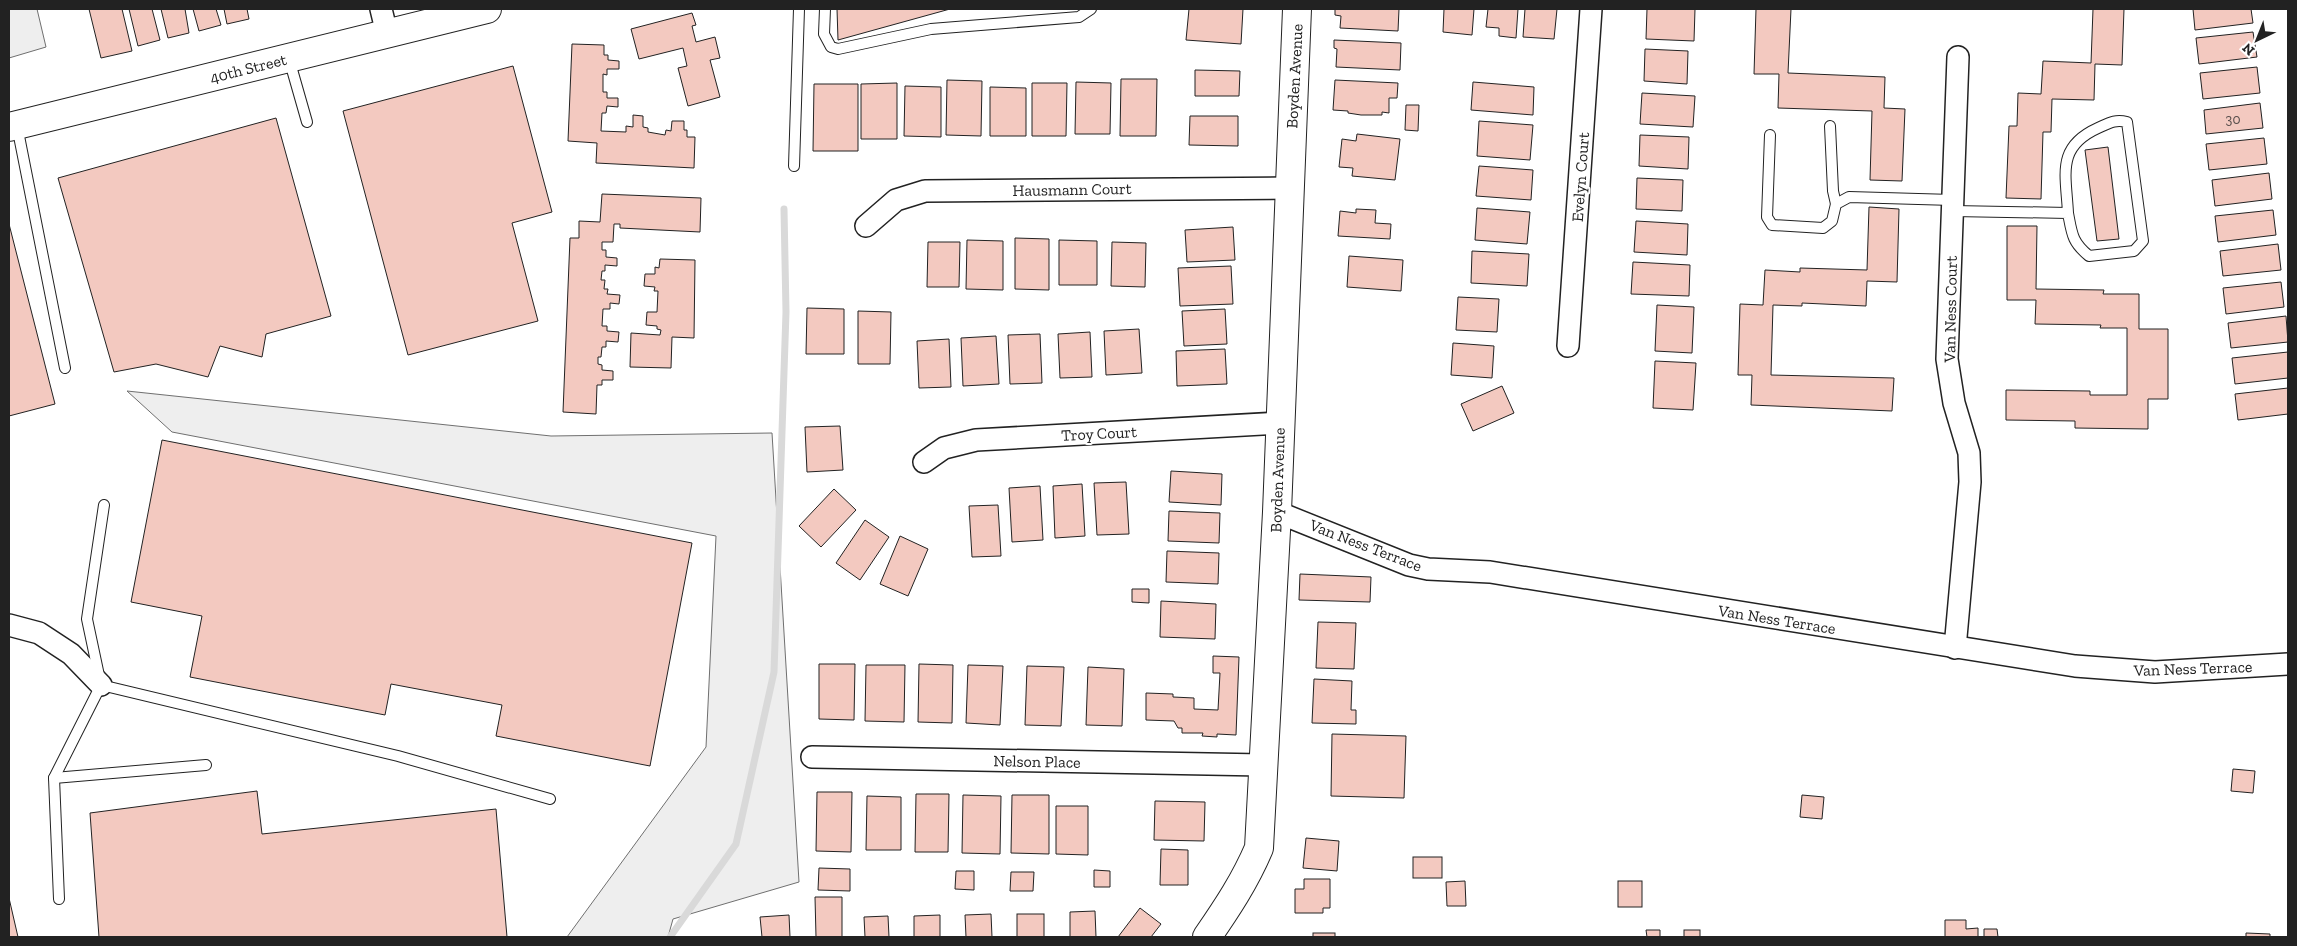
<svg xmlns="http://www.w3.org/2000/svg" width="2297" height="946" viewBox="0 0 2297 946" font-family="'Zilla Slab',serif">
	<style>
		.green { fill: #eee; stroke: #6f6f6f }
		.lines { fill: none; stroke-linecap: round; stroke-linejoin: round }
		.stream { stroke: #d9d9d9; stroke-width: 7 }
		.building { fill: #f3c9c0; stroke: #222 }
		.lane-casing { stroke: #222; stroke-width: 12 }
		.street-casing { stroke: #222; stroke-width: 24 }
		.secondary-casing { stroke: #222; stroke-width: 30 }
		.lane { stroke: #fff; stroke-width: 10 }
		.street { stroke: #fff; stroke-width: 21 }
		.secondary { stroke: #fff; stroke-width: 28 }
		.labels { text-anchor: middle; stroke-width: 4; stroke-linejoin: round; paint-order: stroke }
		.number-label { font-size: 14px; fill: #564c4a }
		.street-label { font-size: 16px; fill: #222; stroke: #fff }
	</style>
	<rect width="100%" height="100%" fill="#fff"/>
	<g class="green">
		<polygon points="9,9 37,9 46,47 9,58"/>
		<polygon points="127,391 551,436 772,433 799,882 673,919 668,937 567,937 706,747 716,536 172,432"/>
	</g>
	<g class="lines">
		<polyline class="stream" points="670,937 736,844 774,672 786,312 784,209"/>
	</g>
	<g class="building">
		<polygon points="89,9 122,9 132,51 101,58"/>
		<polygon points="129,9 152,9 160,40 138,46"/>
		<polygon points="161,9 185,9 189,33 168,38"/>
		<polygon points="193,9 216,9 221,25 199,31"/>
		<polygon points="224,9 247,9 249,19 227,24"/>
		<polygon points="837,9 950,9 838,40"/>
		<polygon points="1189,9 1243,9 1241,44 1186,40"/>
		<polygon points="1335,9 1399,9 1398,31 1340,28 1341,16 1335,15"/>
		<polygon points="1444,9 1474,9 1472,35 1443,32"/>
		<polygon points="1488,9 1518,9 1516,38 1499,36 1499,28 1486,27"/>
		<polygon points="1525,9 1557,9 1554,39 1523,37"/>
		<polygon points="1647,9 1695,9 1694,41 1646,39"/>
		<polygon points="1756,9 1791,9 1788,73 1885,77 1884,108 1905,109 1902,181 1870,180 1872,111 1778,108 1779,74 1754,74"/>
		<polygon points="2093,9 2124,9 2122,65 2095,64 2094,100 2052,99 2051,132 2043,132 2041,199 2006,198 2009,126 2017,126 2018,93 2041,94 2043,61 2091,63"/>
		<polygon points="2193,9 2251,9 2253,23 2195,30"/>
		<polygon points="692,13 696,25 692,26 696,42 715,37 720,58 710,60 720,97 688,106 678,68 687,66 683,48 639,59 631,29"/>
		<polygon points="2253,32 2257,57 2199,64 2196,38"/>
		<polygon points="1334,40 1401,43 1400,70 1336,67 1337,49 1334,48"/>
		<polygon points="572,44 604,45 604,55 608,55 608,60 619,61 619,69 607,69 607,75 603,74 603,92 607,92 607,98 618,98 618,107 607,106 606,113 602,113 601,131 626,132 626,126 633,127 633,115 643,116 643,127 648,128 648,132 665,135 666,130 671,131 672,121 684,121 684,130 687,130 687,137 695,137 694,168 596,163 597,143 568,141"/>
		<polygon points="1645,49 1688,51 1687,84 1644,81"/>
		<polygon points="513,66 552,212 512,223 538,321 408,355 343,111"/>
		<polygon points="2257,67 2260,93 2203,99 2200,73"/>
		<polygon points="1195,70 1240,71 1239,96 1195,96"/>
		<polygon points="1121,79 1157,79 1156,136 1120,136"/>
		<polygon points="947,80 982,81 981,136 946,135"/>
		<polygon points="1335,80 1398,83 1397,98 1389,98 1389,113 1382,112 1382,115 1361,115 1348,113 1348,111 1333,110"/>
		<polygon points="1076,82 1111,83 1110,134 1075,134"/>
		<polygon points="1473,82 1534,87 1533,115 1471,110"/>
		<polygon points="897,83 897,139 861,139 861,84"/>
		<polygon points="1032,83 1067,83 1066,136 1032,136"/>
		<polygon points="814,84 858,84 858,151 813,151"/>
		<polygon points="905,86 941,87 941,137 904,136"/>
		<polygon points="990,87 1026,88 1026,136 990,136"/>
		<polygon points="1642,93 1695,96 1693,127 1640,124"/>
		<polygon points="2260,103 2263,128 2206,134 2204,110"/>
		<polygon points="1406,105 1419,105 1418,131 1405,130"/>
		<polygon points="1190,116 1238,116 1238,146 1189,145"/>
		<polygon points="276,118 331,316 266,334 262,357 220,346 208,377 156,364 114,372 58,178"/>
		<polygon points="1479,121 1533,125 1530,160 1477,156"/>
		<polygon points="1357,134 1400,139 1395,180 1352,176 1353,168 1339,167 1342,139 1356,141"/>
		<polygon points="1640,135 1689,137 1688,169 1639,166"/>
		<polygon points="2264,138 2267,164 2209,170 2206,144"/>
		<polygon points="2108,147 2119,239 2097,241 2085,150"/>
		<polygon points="1479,166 1533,170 1531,200 1476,196"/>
		<polygon points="2269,173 2272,199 2215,206 2212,180"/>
		<polygon points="1637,178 1683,180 1682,211 1636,209"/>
		<polygon points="602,194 701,198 700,232 620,228 620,224 614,224 613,242 602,242 602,250 606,250 606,257 617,258 617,266 605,265 605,271 602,271 601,280 605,280 604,289 608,289 607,294 620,295 619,304 610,303 610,309 603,309 602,326 607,326 607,331 619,332 618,342 606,341 606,347 602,347 601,357 598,357 598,364 602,365 602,370 613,371 613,380 602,380 602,385 597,385 596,414 563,412 570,238 579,238 579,221 600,222"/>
		<polygon points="1869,207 1899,209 1897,282 1867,281 1866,306 1802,303 1802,306 1773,305 1771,375 1894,378 1892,411 1751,405 1752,375 1738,375 1740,304 1763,305 1765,270 1800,272 1800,268 1867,270"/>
		<polygon points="1477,208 1530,212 1527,244 1475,240"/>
		<polygon points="1356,209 1376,210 1375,223 1391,224 1390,239 1338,236 1340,211 1356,213"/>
		<polygon points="2273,210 2276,235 2218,242 2215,216"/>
		<polygon points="1636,221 1688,224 1687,255 1634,252"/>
		<polygon points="9,224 55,404 9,416"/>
		<polygon points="2007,226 2037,226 2036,289 2104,290 2103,294 2139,294 2139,329 2168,329 2168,399 2148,399 2148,429 2075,428 2075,421 2006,420 2006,390 2090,391 2090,395 2127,395 2127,328 2100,328 2101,325 2035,324 2036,300 2007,300"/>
		<polygon points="1233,227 1235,260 1187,262 1185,230"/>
		<polygon points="1015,238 1049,239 1049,290 1015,289"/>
		<polygon points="967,240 1003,241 1003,290 966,289"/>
		<polygon points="1059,240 1097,241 1097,285 1059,285"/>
		<polygon points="928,242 960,242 959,287 927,287"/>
		<polygon points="1112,242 1146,243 1145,287 1111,286"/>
		<polygon points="2278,244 2281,270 2223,276 2220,251"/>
		<polygon points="1472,251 1529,254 1527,286 1471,283"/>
		<polygon points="1349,256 1403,260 1401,291 1347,287"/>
		<polygon points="660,259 695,260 694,338 672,337 671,368 630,367 631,333 660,335 661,330 657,329 657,326 646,325 647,312 657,312 658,291 654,291 655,287 644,286 645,274 655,274 655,267 659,268"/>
		<polygon points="1633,262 1690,265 1689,296 1631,294"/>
		<polygon points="1231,266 1233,304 1180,306 1178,268"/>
		<polygon points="2281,282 2284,307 2226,314 2223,288"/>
		<polygon points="1458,297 1499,299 1497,332 1456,330"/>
		<polygon points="1657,305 1694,307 1692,353 1655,351"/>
		<polygon points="807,308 844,309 844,354 806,354"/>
		<polygon points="1225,309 1227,344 1184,346 1182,311"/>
		<polygon points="858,311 891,312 890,364 858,364"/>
		<polygon points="2286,316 2288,342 2231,348 2228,323"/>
		<polygon points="1139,329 1142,373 1106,375 1104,331"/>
		<polygon points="1090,332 1092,377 1060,378 1058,334"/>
		<polygon points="1040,334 1042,383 1010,384 1008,335"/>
		<polygon points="996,336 999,384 963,386 961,338"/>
		<polygon points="949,339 951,387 919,388 917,341"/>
		<polygon points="1453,343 1494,346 1492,378 1451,375"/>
		<polygon points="1225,349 1227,384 1177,386 1176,351"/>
		<polygon points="2288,352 2288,378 2235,384 2232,358"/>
		<polygon points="1655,361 1696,363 1693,410 1653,408"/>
		<polygon points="1502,386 1514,413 1473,431 1461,404"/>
		<polygon points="2288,388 2288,414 2238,420 2235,394"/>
		<polygon points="840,426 843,470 807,472 805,427"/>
		<polygon points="162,440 692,543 650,766 496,736 502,705 391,684 385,715 190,677 202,616 131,602"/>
		<polygon points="1171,471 1222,474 1221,505 1169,502"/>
		<polygon points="1126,482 1129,534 1097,535 1094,483"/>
		<polygon points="1082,484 1085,536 1055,538 1053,486"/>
		<polygon points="1040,486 1043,540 1012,542 1009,488"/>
		<polygon points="834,489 856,510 821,547 799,526"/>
		<polygon points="998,505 1001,556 972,557 969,506"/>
		<polygon points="1169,511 1220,513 1219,543 1168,541"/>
		<polygon points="865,520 889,537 860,580 836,563"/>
		<polygon points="900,536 928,549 908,596 880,584"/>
		<polygon points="1167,551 1219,553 1218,584 1166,582"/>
		<polygon points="1300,574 1371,577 1370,602 1299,600"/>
		<polygon points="1132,589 1149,589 1149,603 1132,602"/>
		<polygon points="1161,601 1216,604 1215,639 1160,637"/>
		<polygon points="1318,622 1356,623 1354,669 1316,668"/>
		<polygon points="1213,656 1239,657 1236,735 1217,734 1217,737 1202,736 1203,733 1182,733 1182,728 1178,728 1174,721 1146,720 1146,693 1173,694 1173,697 1194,698 1194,709 1218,710 1220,673 1213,673"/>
		<polygon points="819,664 855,664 854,720 819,719"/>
		<polygon points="919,664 953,665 952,723 918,722"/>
		<polygon points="866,665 905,665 904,722 865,721"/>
		<polygon points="968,665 1003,666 1000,725 966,723"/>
		<polygon points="1027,666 1064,667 1061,726 1025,725"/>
		<polygon points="1088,667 1124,669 1122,726 1086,725"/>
		<polygon points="1314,679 1352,681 1351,710 1356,710 1356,724 1312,723"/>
		<polygon points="1332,734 1406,736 1404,798 1331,796"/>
		<polygon points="2233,769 2255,771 2253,793 2231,791"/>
		<polygon points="257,791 262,834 496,809 507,937 99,937 90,813"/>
		<polygon points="817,792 852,792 851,852 816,851"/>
		<polygon points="916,794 949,794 948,852 915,852"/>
		<polygon points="963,795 1001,796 1000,854 962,853"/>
		<polygon points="1012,795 1049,795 1049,854 1011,853"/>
		<polygon points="1802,795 1824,797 1822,819 1800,817"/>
		<polygon points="867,796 901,797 901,850 866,850"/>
		<polygon points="1155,801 1205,802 1204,841 1154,840"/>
		<polygon points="1056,806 1088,806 1088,855 1056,854"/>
		<polygon points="1306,838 1339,841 1337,871 1303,868"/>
		<polygon points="1161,849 1188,850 1188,885 1160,885"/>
		<rect x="1413" y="857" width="29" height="21"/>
		<polygon points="819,868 850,869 850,891 818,890"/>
		<polygon points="1094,870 1110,871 1110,887 1094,887"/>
		<polygon points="956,871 974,871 974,890 955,889"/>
		<polygon points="1011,872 1034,872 1033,891 1010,891"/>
		<polygon points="1304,879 1330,879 1330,908 1323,908 1323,913 1295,913 1295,889 1304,889"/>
		<polygon points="1465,881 1466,906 1447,906 1446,882"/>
		<rect x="1618" y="881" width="24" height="26"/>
		<polygon points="815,897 842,897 842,937 816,937"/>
		<polygon points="9,898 18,937 9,937"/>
		<polygon points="1140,908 1161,924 1151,937 1118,937"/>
		<polygon points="1095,911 1096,937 1070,937 1070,912"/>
		<polygon points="991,914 992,937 966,937 965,915"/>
		<rect x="1017" y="914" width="27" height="23"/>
		<polygon points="789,915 790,937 762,937 760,917"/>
		<polygon points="940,915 940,937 914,937 914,916"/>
		<polygon points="888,916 889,937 865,937 864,917"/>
		<polygon points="1945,920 1966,920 1966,929 1978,928 1978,937 1945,937"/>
		<polygon points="1984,929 1997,929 1998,937 1984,937"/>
		<polygon points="1646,930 1660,930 1660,937 1647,937"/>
		<rect x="1684" y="930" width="16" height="7"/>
		<rect x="1313" y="933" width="22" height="4"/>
		<polygon points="2246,933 2270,934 2270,937 2246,937"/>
	</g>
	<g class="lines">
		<g class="lane-casing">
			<g id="lane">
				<polyline points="825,9 824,34 831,47 838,49 931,29 1079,17 1091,9"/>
				<polyline points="289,59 307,122"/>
				<polyline points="17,126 65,368"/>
				<polyline points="1830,126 1833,191 1836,204"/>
				<polyline points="1770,135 1767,217 1772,225 1823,228 1832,221 1836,204 1849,197 1953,200"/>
				<polyline points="794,166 799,9"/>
				<path d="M1953,211L2068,213C2072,234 2072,242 2089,256L2134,251L2143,241L2127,122C2115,119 2109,123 2098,128C2056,147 2066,174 2068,213"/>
				<polyline points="101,685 398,756 550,799"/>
				<polyline points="54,778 206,765"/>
				<polyline points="59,899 54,778 101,685 87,619 104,505"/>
			</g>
		</g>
		<g class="street-casing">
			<g id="street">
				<polyline points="381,9 387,34"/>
				<polyline points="866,226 896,200 925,191 1289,188"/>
				<polyline points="1568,346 1591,9"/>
				<polyline points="924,462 944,448 976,440 1279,423"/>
				<polyline points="1277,512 1409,565 1428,569 1490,572 2075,666 2155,672 2288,664"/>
				<polyline points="9,625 39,633 71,654 101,685"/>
				<polyline points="1955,648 1970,482 1969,453 1954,403 1947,359 1958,57"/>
				<polyline points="812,757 1263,765"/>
			</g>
		</g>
		<g class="secondary-casing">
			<g id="secondary">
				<polyline points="9,127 487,9"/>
				<path d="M1207,937C1227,908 1245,881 1259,848L1277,512L1297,9"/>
			</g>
		</g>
		<use href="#lane" class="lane"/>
		<use href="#street" class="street"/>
		<use href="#secondary" class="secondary"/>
	</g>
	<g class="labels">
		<g class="number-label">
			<text x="2233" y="124">30</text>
		</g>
		<g class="street-label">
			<text transform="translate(248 68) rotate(-14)" y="6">40th Street</text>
			<text transform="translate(1294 76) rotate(-87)" y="6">Boyden Avenue</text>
			<text transform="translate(1580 177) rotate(-86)" y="6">Evelyn Court</text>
			<text transform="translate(1072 189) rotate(-1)" y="6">Hausmann Court</text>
			<text transform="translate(1950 309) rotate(-89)" y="6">Van Ness Court</text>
			<text transform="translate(1099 433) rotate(-3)" y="6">Troy Court</text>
			<text transform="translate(1277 480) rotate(-88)" y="6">Boyden Avenue</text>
			<text transform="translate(1366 545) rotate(21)" y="6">Van Ness Terrace</text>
			<text transform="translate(1777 619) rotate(9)" y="6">Van Ness Terrace</text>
			<text transform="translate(2193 668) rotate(-2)" y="6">Van Ness Terrace</text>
			<text transform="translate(1037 761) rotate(1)" y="6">Nelson Place</text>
		</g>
	</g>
	<rect width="2297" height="946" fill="none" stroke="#222222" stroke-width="20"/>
	<g transform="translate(2257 40) rotate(223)" stroke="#ffffff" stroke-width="4" paint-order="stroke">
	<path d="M0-4L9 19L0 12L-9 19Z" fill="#222222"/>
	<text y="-8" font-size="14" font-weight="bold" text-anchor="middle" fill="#222222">N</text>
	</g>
</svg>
